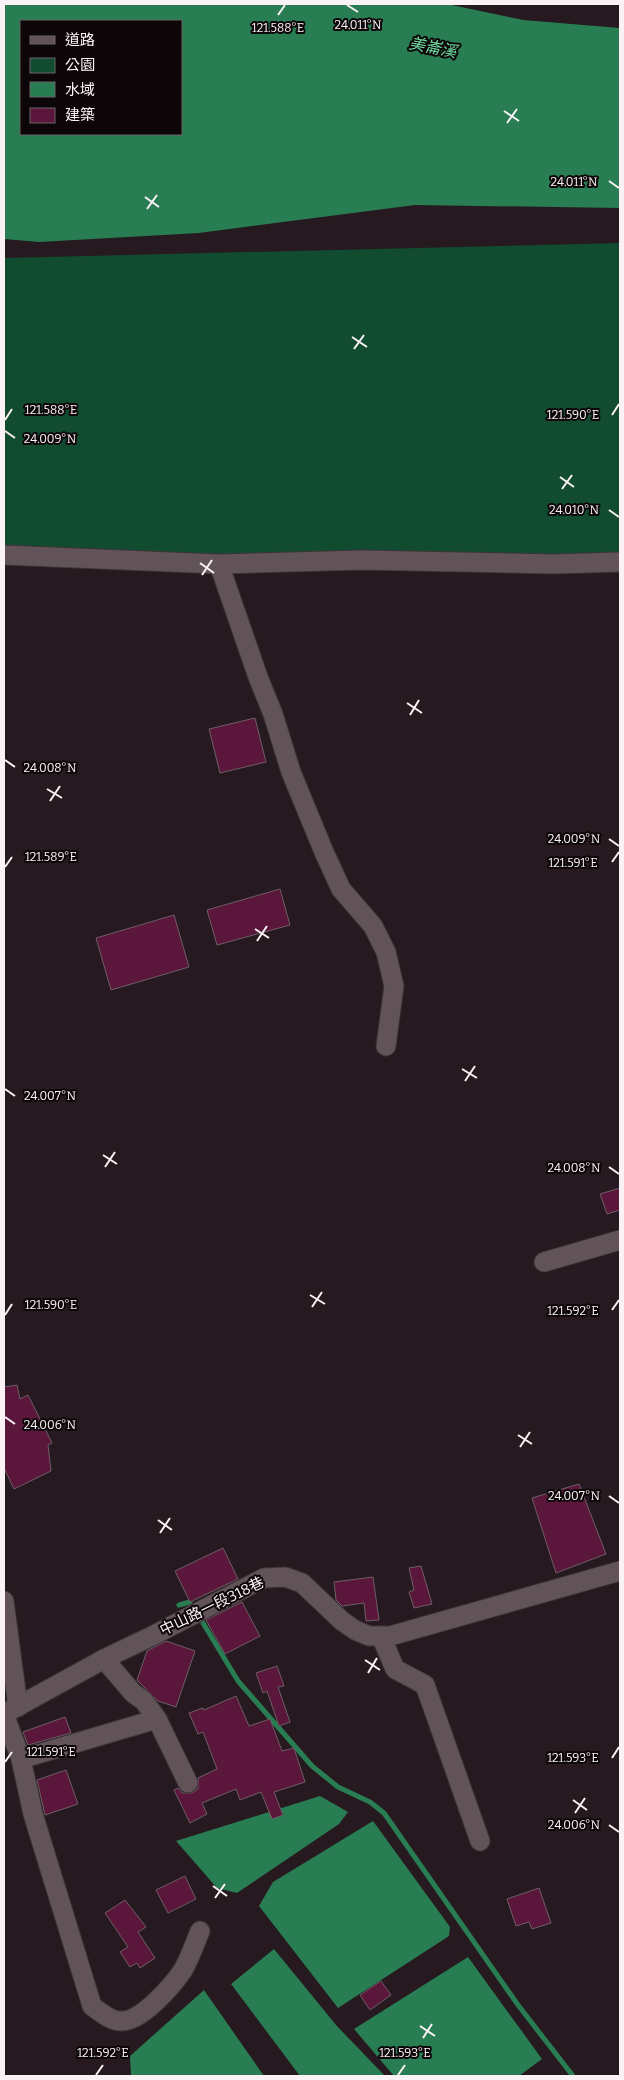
<svg xmlns="http://www.w3.org/2000/svg" width="624" height="2080" viewBox="0 0 624 2080" font-family="Bitter,'Noto Sans TC',serif">
	<style>
		.green { fill: #114c30 }
		.water { fill: #297d53; fill-rule: evenodd }
		.lines { fill: none; stroke-linecap: round; stroke-linejoin: round }
		.stream { stroke: #297d53; stroke-width: 5 }
		.building { fill: #5a173b; stroke: #6e5e65 }
		.minor-casing { stroke: #3e3438; stroke-width: 21 }
		.minor { stroke: #625359; stroke-width: 19 }
		.ticks { fill: none; stroke: #fbf2f5; stroke-width: 2 }
		.labels { text-anchor: middle; stroke-width: 4; stroke-linejoin: round; paint-order: stroke }
		.street-label { font-size: 15px; fill: #fbf2f5; stroke: #0c0608 }
		.water-label { font-size: 16px; font-style: italic; fill: #72e1a4; stroke: #0c0608 }
		.ticks-label { font-size: 12px; text-anchor: middle; fill: #fbf2f5; stroke: #0c0608; stroke-width: 4; stroke-linejoin: round; paint-order: stroke }
	</style>
	<rect width="100%" height="100%" fill="#26191f"/>
	<polygon class="green" points="620,243 620,559 553,564 4,549 4,258"/>
	<g class="water">
		<path d="M4,4H447L523,20L620,28V208L415,205L199,233L39,242L4,239ZM21,21H181V134H21Z"/>
		<polygon points="320,1796 348,1812 339,1824 237,1893 217,1888 176,1841"/>
		<polygon points="373,1821 450,1927 449,1936 338,2008 259,1906 273,1882"/>
		<polygon points="274,1949 336,2025 385,2076 300,2076 231,1984"/>
		<polygon points="468,1957 542,2059 519,2076 394,2076 354,2029"/>
		<polygon points="204,1990 264,2076 131,2076 130,2056"/>
	</g>
	<g class="lines">
		<g class="stream">
			<polyline points="179,1605 190,1602"/>
			<polyline points="203,1623 238,1681 312,1766 338,1787 370,1802 384,1813 518,2005 573,2076"/>
		</g>
	</g>
	<g class="building">
		<polygon points="255,718 266,762 220,773 209,729"/>
		<polygon points="280,889 290,925 217,945 207,910"/>
		<polygon points="174,915 189,967 111,990 96,938"/>
		<polygon points="620,1188 620,1210 607,1214 600,1194"/>
		<polygon points="17,1385 20,1399 28,1395 52,1443 48,1445 51,1471 14,1489 4,1468 4,1387"/>
		<polygon points="579,1484 606,1554 556,1573 532,1498"/>
		<polygon points="223,1548 238,1579 190,1602 175,1571"/>
		<polygon points="421,1566 432,1604 414,1608 409,1592 414,1590 409,1568"/>
		<polygon points="373,1577 379,1620 366,1621 364,1603 342,1606 336,1600 334,1582"/>
		<polygon points="242,1602 260,1636 225,1654 206,1620"/>
		<polygon points="166,1641 195,1651 176,1707 158,1701 137,1680 147,1651"/>
		<polygon points="277,1666 284,1686 278,1687 290,1722 279,1726 267,1691 263,1693 256,1673"/>
		<polygon points="236,1696 249,1726 270,1719 282,1751 294,1748 305,1782 274,1792 283,1815 272,1819 261,1792 240,1800 236,1789 202,1803 207,1814 190,1823 174,1790 178,1788 182,1793 192,1793 198,1789 198,1778 217,1769 203,1732 198,1734 189,1713 203,1708 204,1710"/>
		<polygon points="65,1717 71,1733 28,1745 23,1732"/>
		<polygon points="66,1770 78,1804 45,1815 37,1780"/>
		<polygon points="185,1876 196,1899 168,1913 156,1890"/>
		<polygon points="539,1888 551,1923 532,1929 529,1922 516,1926 507,1899"/>
		<polygon points="125,1900 146,1927 138,1932 155,1958 140,1968 137,1963 130,1967 120,1952 128,1947 105,1913"/>
		<polygon points="381,1981 391,1995 370,2010 360,1995"/>
	</g>
	<g class="lines">
		<g class="minor-casing">
			<g id="minor">
				<polyline points="4,555 219,564 362,560 553,564 620,562"/>
				<polyline points="219,564 258,677 273,714 291,772 324,852 341,889 373,926 386,952 394,986 386,1046"/>
				<polyline points="544,1262 620,1240"/>
				<polyline points="4,1601 18,1707"/>
				<polyline points="381,1636 395,1669 425,1685 480,1841"/>
				<polyline points="104,1659 133,1693 144,1701 157,1719 188,1783"/>
				<polyline points="4,1714 104,1659 152,1636 264,1578 285,1577 302,1583 342,1621 355,1630 369,1636 390,1636 620,1571"/>
				<path d="M4,1714L21,1759L33,1814L92,2006C100,2012 112,2022 122,2021C142,2021 173,1985 183,1970C190,1958 195,1943 200,1931"/>
				<polyline points="21,1759 157,1719"/>
			</g>
		</g>
		<use href="#minor" class="minor"/>
	</g>
	<path class="ticks" d="M347,5L358,12M278,15L285,5M504,111L519,121M507,123L517,109M609,181L619,188M145,197L159,207M147,209L157,195M352,337L367,347M354,349L364,335M612,415L619,404M5,420L12,409M5,431L15,438M560,477L574,487M562,489L572,475M609,510L619,517M200,563L214,573M202,575L212,560M407,703L422,713M410,715L419,700M5,760L15,767M47,789L62,798M50,801L60,786M609,839L619,846M612,862L619,852M5,867L12,857M255,929L269,938M257,941L267,926M462,1069L477,1078M465,1081L475,1066M5,1089L15,1096M103,1155L117,1164M105,1167L115,1152M609,1167L619,1174M310,1295L325,1304M312,1307L322,1292M612,1310L619,1300M5,1315L12,1304M5,1417L15,1424M518,1435L532,1444M520,1447L530,1432M609,1496L619,1503M158,1520L172,1530M160,1533L170,1518M365,1660L380,1670M368,1673L377,1658M612,1758L619,1747M5,1762L12,1752M573,1800L587,1810M575,1813L585,1798M609,1825L619,1832M213,1886L227,1896M215,1898L225,1884M420,2026L435,2036M423,2038L432,2024M96,2075L103,2065M398,2075L405,2065"/>
	<g class="labels">
		<g class="street-label">
			<text transform="translate(212 1606) rotate(-26)" y="5">中山路一段318巷</text>
		</g>
		<g class="water-label">
			<text transform="translate(433 47) rotate(11)" y="6">美崙溪</text>
		</g>
	</g>
	<g class="ticks-label">
		<text x="358" y="29">24.011°N</text>
		<text x="278" y="32">121.588°E</text>
		<text x="574" y="186">24.011°N</text>
		<text x="51" y="414">121.588°E</text>
		<text x="573" y="419">121.590°E</text>
		<text x="50" y="443">24.009°N</text>
		<text x="574" y="514">24.010°N</text>
		<text x="50" y="772">24.008°N</text>
		<text x="574" y="843">24.009°N</text>
		<text x="51" y="861">121.589°E</text>
		<text x="573" y="867">121.591°E</text>
		<text x="50" y="1100">24.007°N</text>
		<text x="574" y="1172">24.008°N</text>
		<text x="51" y="1309">121.590°E</text>
		<text x="573" y="1315">121.592°E</text>
		<text x="50" y="1429">24.006°N</text>
		<text x="574" y="1500">24.007°N</text>
		<text x="51" y="1756">121.591°E</text>
		<text x="573" y="1762">121.593°E</text>
		<text x="574" y="1829">24.006°N</text>
		<text x="103" y="2057">121.592°E</text>
		<text x="405" y="2057">121.593°E</text>
	</g>
	<rect width="624" height="2080" fill="none" stroke="#fbf2f5" stroke-width="10"/>
	<rect x="20" y="20" width="162" height="115" fill="#0c0608" stroke="#6c6467"/>
	<rect x="30" y="36" width="25" height="8" fill="#625359" stroke="#6c6467"/>
	<text x="65" y="45" font-size="15" fill="#fbf2f5">道路</text>
	<rect x="30" y="58" width="25" height="15" fill="#114c30" stroke="#6c6467"/>
	<text x="65" y="70" font-size="15" fill="#fbf2f5">公園</text>
	<rect x="30" y="82" width="25" height="15" fill="#297d53" stroke="#6c6467"/>
	<text x="65" y="95" font-size="15" fill="#fbf2f5">水域</text>
	<rect x="30" y="108" width="25" height="15" fill="#5a173b" stroke="#6c6467"/>
	<text x="65" y="120" font-size="15" fill="#fbf2f5">建築</text>
</svg>
